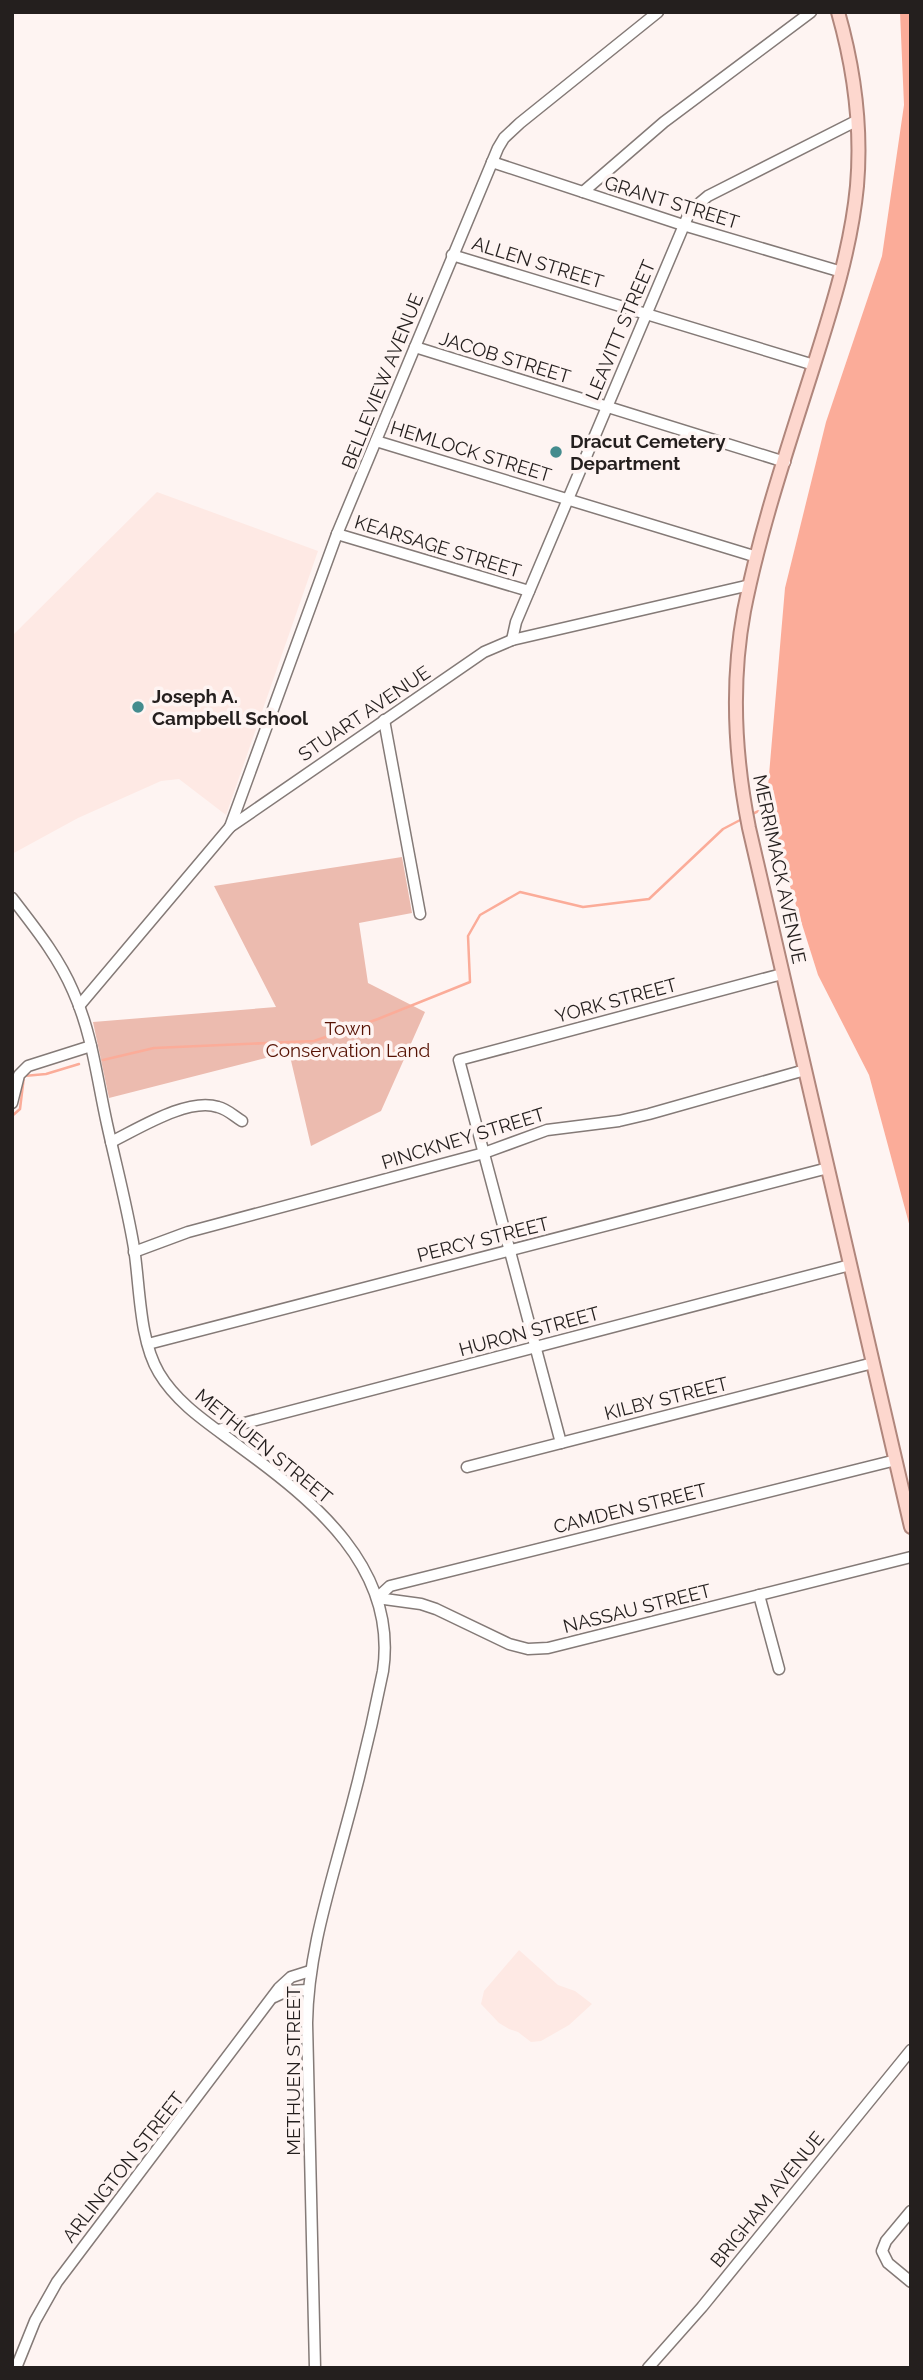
<svg xmlns="http://www.w3.org/2000/svg" width="923" height="2380" viewBox="0 0 923 2380" font-family="Raleway,sans-serif">
	<style>
		.built { fill: #fee9e4 }
		.green { fill: #ecbbaf }
		.water { fill: #fbac99 }
		.lines { fill: none; stroke-linecap: round; stroke-linejoin: round }
		.stream { stroke: #fbac99; stroke-width: 2.5 }
		.minor-casing { stroke: #847a77; stroke-width: 13 }
		.major-casing { stroke: #b0867c; stroke-width: 16 }
		.minor { stroke: #fff; stroke-width: 10 }
		.major { stroke: #fdd7ce; stroke-width: 12 }
		.poi-dot { fill: #448c8e; stroke: #fef4f2; stroke-width: 2.5 }
		.labels { text-anchor: middle; stroke-width: 7; stroke-linejoin: round; paint-order: stroke }
		.street-label { font-size: 19px; fill: #241f1e; stroke: #fef4f2 }
		.poi-label { font-size: 19px; font-weight: bold; fill: #241f1e; stroke: #fef4f2; text-anchor: start }
		.park-label { font-size: 19px; fill: #561203; stroke: #fef4f2 }
	</style>
	<rect width="100%" height="100%" fill="#fef4f2"/>
	<g class="built">
		<polygon points="157,492 318,551 226,815 179,779 161,781 78,818 12,854 12,636"/>
		<polygon points="519,1950 558,1985 575,1991 592,2004 569,2025 541,2041 531,2042 518,2032 509,2029 499,2023 481,2004 484,1991"/>
	</g>
	<polygon class="green" points="402,857 412,913 359,923 368,983 425,1012 381,1111 311,1146 289,1052 109,1098 93,1022 276,1007 214,886"/>
	<polygon class="water" points="900,12 911,12 911,1231 869,1075 818,975 766,810 785,588 826,422 882,256 904,105"/>
	<g class="lines">
		<g class="stream">
			<polyline points="750,815 770,806"/>
			<polyline points="103,1060 154,1048 314,1041 378,1019 470,982 468,936 480,915 520,892 583,907 649,899 723,829 744,818"/>
			<polyline points="12,1116 20,1109 24,1076 46,1074 79,1064"/>
		</g>
		<g class="minor-casing">
			<g id="minor">
				<polyline points="492,162 683,225 842,272"/>
				<polyline points="583,192 664,122 811,12"/>
				<polyline points="452,255 814,365"/>
				<polyline points="415,347 785,462"/>
				<polyline points="376,441 757,557"/>
				<polyline points="337,534 529,591"/>
				<polyline points="512,640 516,622 690,211 708,196 858,120"/>
				<polyline points="384,720 420,914"/>
				<polyline points="230,827 337,534 498,148 504,138 520,123 658,12"/>
				<path d="M12,898C35,928 58,956 73,991C92,1033 97,1079 107,1124C116,1165 127,1206 134,1248C140,1286 139,1340 159,1373C178,1405 211,1425 240,1447C314,1501 398,1568 383,1671C372,1726 359,1780 344,1834C327,1897 308,1957 307,2023L315,2368"/>
				<polyline points="79,1006 230,827 484,652 512,640 750,585"/>
				<polyline points="12,1103 19,1075 28,1066 91,1046"/>
				<path d="M111,1142C138,1129 188,1097 218,1107C227,1109 234,1116 242,1121"/>
				<polyline points="134,1252 188,1232 484,1153 547,1130 619,1121 649,1114 805,1070"/>
				<polyline points="148,1344 828,1168"/>
				<polyline points="218,1430 850,1265"/>
				<polyline points="561,1443 459,1060 782,974"/>
				<polyline points="467,1467 873,1363"/>
				<polyline points="759,1595 779,1669"/>
				<polyline points="377,1598 421,1604 436,1609 509,1644 528,1649 548,1648 911,1557"/>
				<polyline points="377,1598 390,1586 896,1460"/>
				<polyline points="274,1997 287,1991 308,1990"/>
				<polyline points="911,2211 886,2241 882,2251 888,2263 911,2282"/>
				<polyline points="16,2368 35,2321 57,2282 279,1988 291,1977 310,1971"/>
				<polyline points="648,2368 702,2307 911,2050"/>
			</g>
		</g>
		<g class="major-casing">
			<path id="major" d="M838,12C854,68 862,127 857,186C851,249 831,311 812,371C787,450 760,530 744,611C731,682 735,758 749,828L911,1527"/>
		</g>
		<use href="#minor" class="minor"/>
		<use href="#major" class="major"/>
	</g>
	<g class="poi-dot">
		<circle cx="556" cy="452" r="7"/>
		<circle cx="138" cy="707" r="7"/>
	</g>
	<g class="labels">
		<g class="street-label">
			<text transform="translate(672 202) rotate(17)" y="7">GRANT STREET</text>
			<text transform="translate(538 262) rotate(17)" y="7">ALLEN STREET</text>
			<text transform="translate(620 330) rotate(-67)" y="7">LEAVITT STREET</text>
			<text transform="translate(505 357) rotate(17)" y="7">JACOB STREET</text>
			<text transform="translate(382 381) rotate(-68)" y="7">BELLEVIEW AVENUE</text>
			<text transform="translate(471 451) rotate(17)" y="7">HEMLOCK STREET</text>
			<text transform="translate(438 546) rotate(17)" y="7">KEARSAGE STREET</text>
			<text transform="translate(364 713) rotate(-34)" y="7">STUART AVENUE</text>
			<text transform="translate(780 869) rotate(78)" y="7">MERRIMACK AVENUE</text>
			<text transform="translate(616 1000) rotate(-15)" y="7">YORK STREET</text>
			<text transform="translate(463 1138) rotate(-17)" y="7">PINCKNEY STREET</text>
			<text transform="translate(483 1239) rotate(-14)" y="7">PERCY STREET</text>
			<text transform="translate(529 1331) rotate(-15)" y="7">HURON STREET</text>
			<text transform="translate(666 1398) rotate(-14)" y="7">KILBY STREET</text>
			<text transform="translate(264 1446) rotate(39)" y="7">METHUEN STREET</text>
			<text transform="translate(630 1508) rotate(-14)" y="7">CAMDEN STREET</text>
			<text transform="translate(637 1608) rotate(-14)" y="7">NASSAU STREET</text>
			<text transform="translate(293 2071) rotate(-90)" y="7">METHUEN STREET</text>
			<text transform="translate(123 2167) rotate(-52)" y="7">ARLINGTON STREET</text>
			<text transform="translate(767 2199) rotate(-51)" y="7">BRIGHAM AVENUE</text>
		</g>
		<g class="poi-label">
			<text x="570" y="448">Dracut Cemetery<tspan x="570" dy="22">Department</tspan></text>
			<text x="152" y="703">Joseph A.<tspan x="152" dy="22">Campbell School</tspan></text>
		</g>
		<g class="park-label">
			<text x="348" y="1035">Town<tspan x="348" dy="22">Conservation Land</tspan></text>
		</g>
	</g>
	<rect width="923" height="2380" fill="none" stroke="#241f1e" stroke-width="28"/>
</svg>
